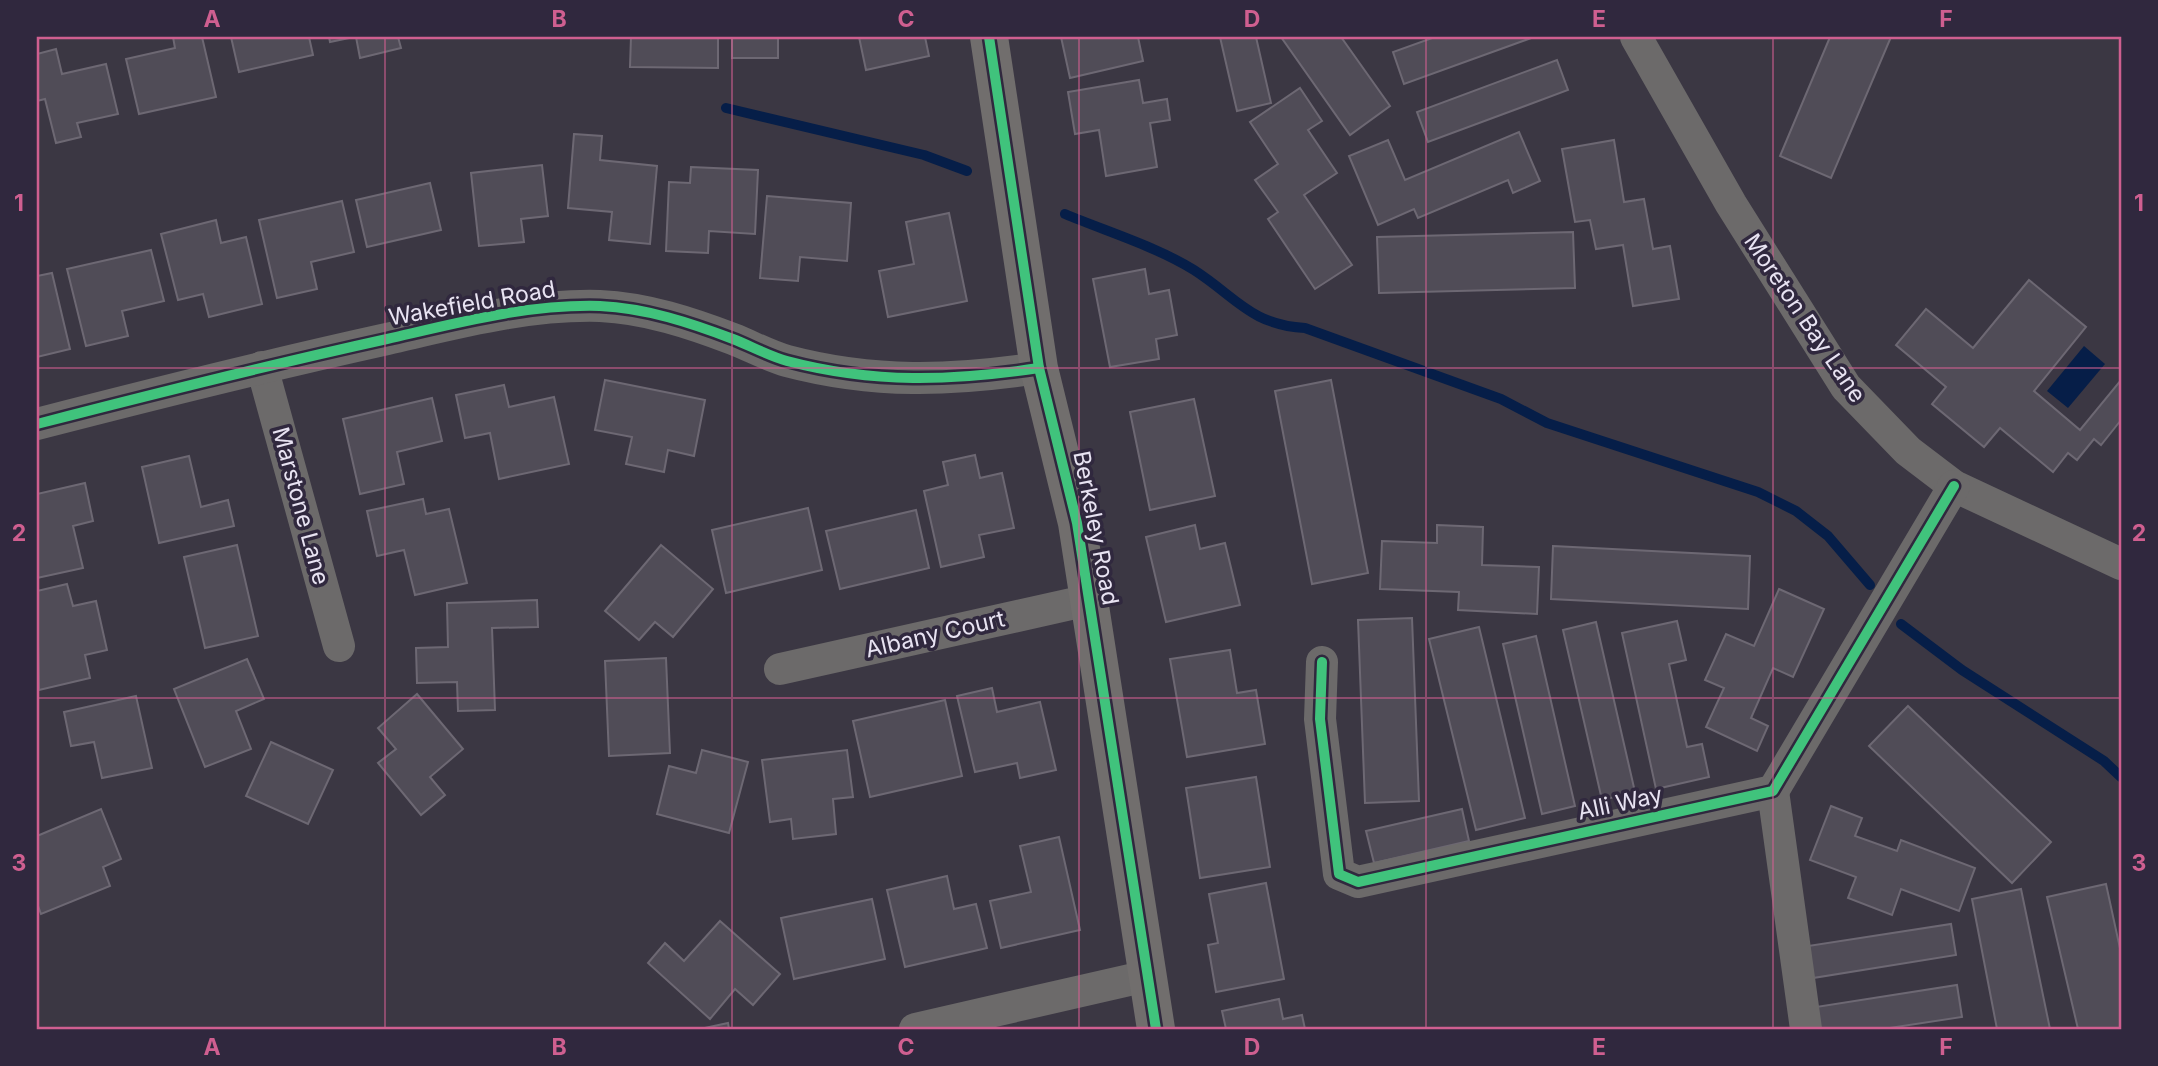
<svg xmlns="http://www.w3.org/2000/svg" width="2158" height="1066" viewBox="0 0 2158 1066" font-family="Inter,sans-serif">
	<style>
		.water { fill: #061e48 }
		.lines { fill: none; stroke-linecap: round; stroke-linejoin: round }
		.stream { stroke: #061e48; stroke-width: 10 }
		.building { fill: #504c57; stroke: #6d6873; stroke-width: 2 }
		.street { stroke: #6c6a6a; stroke-width: 32 }
		.secondary { stroke: #716e6d; stroke-width: 38 }
		.cycleway-casing { stroke: #30283e; stroke-width: 15 }
		.cycleway { stroke: #40c37c; stroke-width: 10 }
		.grid { fill: none; stroke: #cf5f90; stroke-width: 2; stroke-opacity: 0.55 }
		.labels { text-anchor: middle; stroke-width: 7; stroke-linejoin: round; paint-order: stroke }
		.street-label { font-size: 23px; fill: #e8e3f2; stroke: #30283e }
		.neatline { fill: none; stroke: #cf5f90; stroke-width: 2.5 }
		.grid-label { font-size: 23px; text-anchor: middle; font-weight: bold; fill: #cf5f90 }
	</style>
	<rect width="100%" height="100%" fill="#3b3743"/>
	<polygon class="water" points="2084,346 2105,364 2068,408 2047,391"/>
	<g class="lines">
		<g class="stream">
			<polyline points="726,108 924,155 967,171"/>
			<path d="M1065,214C1108,232 1155,246 1194,270C1236,297 1251,325 1305,328L1501,399L1547,423L1758,492L1796,511L1828,536L1870,585"/>
			<polyline points="1901,624 1962,670 2104,761 2121,777"/>
		</g>
	</g>
	<g class="building">
		<polygon points="173,37 202,37 216,97 139,114 126,59 175,48"/>
		<polygon points="231,37 309,37 313,55 239,72"/>
		<polygon points="329,37 354,37 330,42"/>
		<polygon points="356,37 398,37 401,48 360,58"/>
		<polygon points="631,37 718,37 718,68 630,67"/>
		<rect x="732" y="37" width="46" height="21"/>
		<polygon points="859,37 925,37 929,56 866,70"/>
		<polygon points="1061,37 1138,37 1143,61 1070,78"/>
		<polygon points="1220,37 1256,37 1271,103 1237,111"/>
		<polygon points="1281,37 1341,37 1390,106 1350,135"/>
		<polygon points="1435,37 1534,37 1404,84 1393,52"/>
		<polygon points="1830,37 1891,37 1831,178 1780,156"/>
		<polygon points="56,49 62,74 106,64 118,114 77,123 81,137 56,143 45,99 37,101 37,54"/>
		<polygon points="1557,60 1568,90 1428,142 1417,112"/>
		<polygon points="1139,80 1143,103 1167,99 1170,120 1150,123 1157,167 1106,176 1099,130 1075,134 1068,92"/>
		<polygon points="1300,88 1322,121 1308,130 1337,173 1304,195 1352,265 1315,289 1268,219 1278,212 1255,180 1278,164 1250,122"/>
		<polygon points="1519,132 1540,181 1513,193 1508,180 1418,218 1414,209 1378,225 1349,156 1388,140 1405,180"/>
		<polygon points="574,134 602,136 600,160 657,166 650,244 609,240 612,212 568,208"/>
		<polygon points="1614,140 1624,202 1644,199 1653,249 1670,246 1679,299 1633,306 1623,245 1596,249 1590,220 1575,222 1562,149"/>
		<polygon points="542,165 548,216 521,219 524,242 479,246 471,173"/>
		<polygon points="691,167 758,170 755,234 709,231 708,253 666,251 669,182 690,183"/>
		<polygon points="430,183 441,230 367,247 356,200"/>
		<polygon points="767,196 851,203 847,261 800,257 798,281 760,278"/>
		<polygon points="342,201 354,252 311,262 317,289 277,298 259,220"/>
		<polygon points="949,213 967,301 888,317 879,271 914,264 906,222"/>
		<polygon points="216,220 221,243 246,237 262,304 209,317 203,294 178,300 161,234"/>
		<polygon points="1573,232 1575,288 1379,293 1377,237"/>
		<polygon points="151,250 164,301 122,311 128,336 86,346 67,269"/>
		<polygon points="1145,269 1149,294 1169,290 1177,335 1156,339 1159,359 1110,367 1093,279"/>
		<polygon points="52,273 70,349 37,357 37,276"/>
		<polygon points="2029,280 2086,327 2034,391 2080,430 2121,380 2121,420 2101,445 2094,439 2077,460 2068,453 2053,472 2000,428 1984,447 1932,404 1946,387 1896,345 1926,309 1973,348"/>
		<polygon points="605,380 705,400 694,456 668,450 664,472 626,464 632,437 595,430"/>
		<polygon points="1331,380 1368,573 1312,584 1275,391"/>
		<polygon points="504,385 509,407 554,397 569,464 499,479 490,433 465,438 456,395"/>
		<polygon points="432,398 442,441 397,452 404,484 360,494 343,419"/>
		<polygon points="1194,399 1215,496 1150,510 1130,412"/>
		<polygon points="975,455 980,478 1002,473 1014,528 979,535 984,557 941,567 924,491 948,485 943,462"/>
		<polygon points="189,456 201,507 228,500 234,526 159,543 142,467"/>
		<polygon points="85,483 93,521 73,526 83,568 37,578 37,494"/>
		<polygon points="423,499 426,514 449,509 467,583 415,595 404,550 377,556 367,511"/>
		<polygon points="808,508 822,570 726,593 712,530"/>
		<polygon points="916,510 929,568 840,589 826,531"/>
		<polygon points="1195,525 1200,549 1225,543 1240,605 1166,622 1146,537"/>
		<polygon points="1437,525 1483,527 1482,565 1539,567 1537,614 1458,610 1459,592 1380,589 1382,541 1437,543"/>
		<polygon points="237,545 258,636 205,648 184,557"/>
		<polygon points="661,545 713,589 673,637 655,622 639,640 605,611"/>
		<polygon points="1553,546 1750,556 1748,609 1551,599"/>
		<polygon points="67,584 73,606 96,601 107,650 85,655 90,678 39,690 37,591"/>
		<polygon points="1779,589 1824,609 1793,677 1773,668 1751,718 1768,726 1757,751 1706,727 1724,688 1705,680 1726,634 1754,646"/>
		<polygon points="537,600 538,627 492,628 495,710 458,711 457,682 417,683 416,648 448,647 447,603"/>
		<polygon points="1412,618 1419,801 1365,803 1358,620"/>
		<polygon points="1677,621 1686,660 1669,664 1687,747 1702,744 1709,777 1656,789 1622,633"/>
		<polygon points="1596,622 1635,792 1602,800 1563,630"/>
		<polygon points="1479,627 1525,818 1476,830 1429,639"/>
		<polygon points="1536,636 1575,806 1542,814 1503,644"/>
		<polygon points="1230,650 1237,693 1256,690 1265,744 1187,757 1170,659"/>
		<polygon points="666,658 670,753 609,756 605,661"/>
		<polygon points="247,659 264,699 236,711 251,749 205,767 174,689"/>
		<polygon points="992,688 997,712 1040,702 1056,770 1020,778 1017,763 975,772 957,696"/>
		<polygon points="417,694 463,749 430,777 445,795 421,815 378,763 396,749 378,728"/>
		<polygon points="136,696 152,768 102,778 94,742 71,746 64,712"/>
		<polygon points="945,700 962,776 870,797 853,721"/>
		<polygon points="1908,706 2051,842 2012,883 1869,746"/>
		<polygon points="271,742 333,770 308,824 246,796"/>
		<polygon points="702,750 748,762 729,833 657,814 669,766 696,773"/>
		<polygon points="847,750 853,797 833,799 836,834 793,839 791,819 770,822 762,760"/>
		<polygon points="1256,777 1270,867 1200,878 1186,788"/>
		<polygon points="1831,806 1862,818 1855,836 1897,851 1901,840 1975,868 1959,911 1901,889 1892,915 1848,898 1856,877 1810,860"/>
		<polygon points="101,809 121,859 103,867 110,886 41,914 37,903 37,836"/>
		<polygon points="1462,809 1469,841 1374,863 1366,831"/>
		<polygon points="1059,837 1080,930 1001,948 990,901 1031,892 1020,846"/>
		<polygon points="947,876 954,909 976,904 987,948 905,967 887,890"/>
		<polygon points="1266,883 1284,979 1216,992 1208,945 1218,943 1209,894"/>
		<polygon points="2106,884 2121,953 2121,1029 2078,1029 2047,897"/>
		<polygon points="2021,889 2050,1029 1997,1029 1972,899"/>
		<polygon points="872,899 885,959 794,979 781,918"/>
		<polygon points="720,921 780,974 753,1005 735,989 710,1019 648,963 665,943 684,961"/>
		<polygon points="1951,924 1956,955 1813,978 1808,946"/>
		<polygon points="1957,985 1962,1017 1883,1029 1820,1029 1816,1007"/>
		<polygon points="1279,999 1283,1019 1302,1015 1305,1029 1226,1029 1222,1011"/>
		<polygon points="728,1023 729,1029 700,1029"/>
	</g>
	<g class="lines">
		<g class="street">
			<polyline points="1636,37 1731,204 1846,387 1908,451 1954,486 2121,564"/>
			<polyline points="262,367 339,646"/>
			<path d="M37,424C153,394 269,365 387,339C457,323 527,304 600,306C646,308 691,323 733,339C751,346 769,356 787,361C874,384 952,381 1039,368"/>
			<polyline points="1322,662 1320,719 1339,874 1358,882 1773,791 1954,486"/>
			<polyline points="780,669 1089,600"/>
			<polyline points="1773,791 1806,1029"/>
			<polyline points="915,1029 1147,976"/>
		</g>
		<polyline class="secondary" points="989,37 1039,368 1077,523 1156,1029"/>
		<g class="cycleway-casing">
			<g id="cycleway">
				<polyline points="989,37 1039,368 1077,523 1156,1029"/>
				<path d="M37,424C153,394 269,365 387,339C457,323 527,304 600,306C646,308 691,323 733,339C751,346 769,356 787,361C874,384 952,381 1039,368"/>
				<polyline points="1322,662 1320,719 1339,874 1358,882 1773,791 1954,486"/>
			</g>
		</g>
		<use href="#cycleway" class="cycleway"/>
	</g>
	<path class="grid" d="M385,37V1029M732,37V1029M1079,37V1029M1426,37V1029M1773,37V1029M37,368H2121M37,698H2121"/>
	<g class="labels">
		<g class="street-label">
			<text transform="translate(472 303) rotate(-10)" y="8">Wakefield Road</text>
			<text transform="translate(1805 318) rotate(56)" y="8">Moreton Bay Lane</text>
			<text transform="translate(301 506) rotate(75)" y="8">Marstone Lane</text>
			<text transform="translate(1096 528) rotate(79)" y="8">Berkeley Road</text>
			<text transform="translate(935 634) rotate(-13)" y="8">Albany Court</text>
			<text transform="translate(1620 803) rotate(-12)" y="8">Alli Way</text>
		</g>
	</g>
	<rect width="2158" height="1066" fill="none" stroke="#30283e" stroke-width="77"/>
	<rect x="38" y="38" width="2082" height="990" class="neatline"/>
	<g class="grid-label">
		<text x="212" y="27">A</text>
		<text x="559" y="27">B</text>
		<text x="906" y="27">C</text>
		<text x="1252" y="27">D</text>
		<text x="1599" y="27">E</text>
		<text x="1946" y="27">F</text>
		<text x="19" y="211">1</text>
		<text x="2139" y="211">1</text>
		<text x="19" y="541">2</text>
		<text x="2139" y="541">2</text>
		<text x="19" y="871">3</text>
		<text x="2139" y="871">3</text>
		<text x="212" y="1055">A</text>
		<text x="559" y="1055">B</text>
		<text x="906" y="1055">C</text>
		<text x="1252" y="1055">D</text>
		<text x="1599" y="1055">E</text>
		<text x="1946" y="1055">F</text>
	</g>
</svg>
